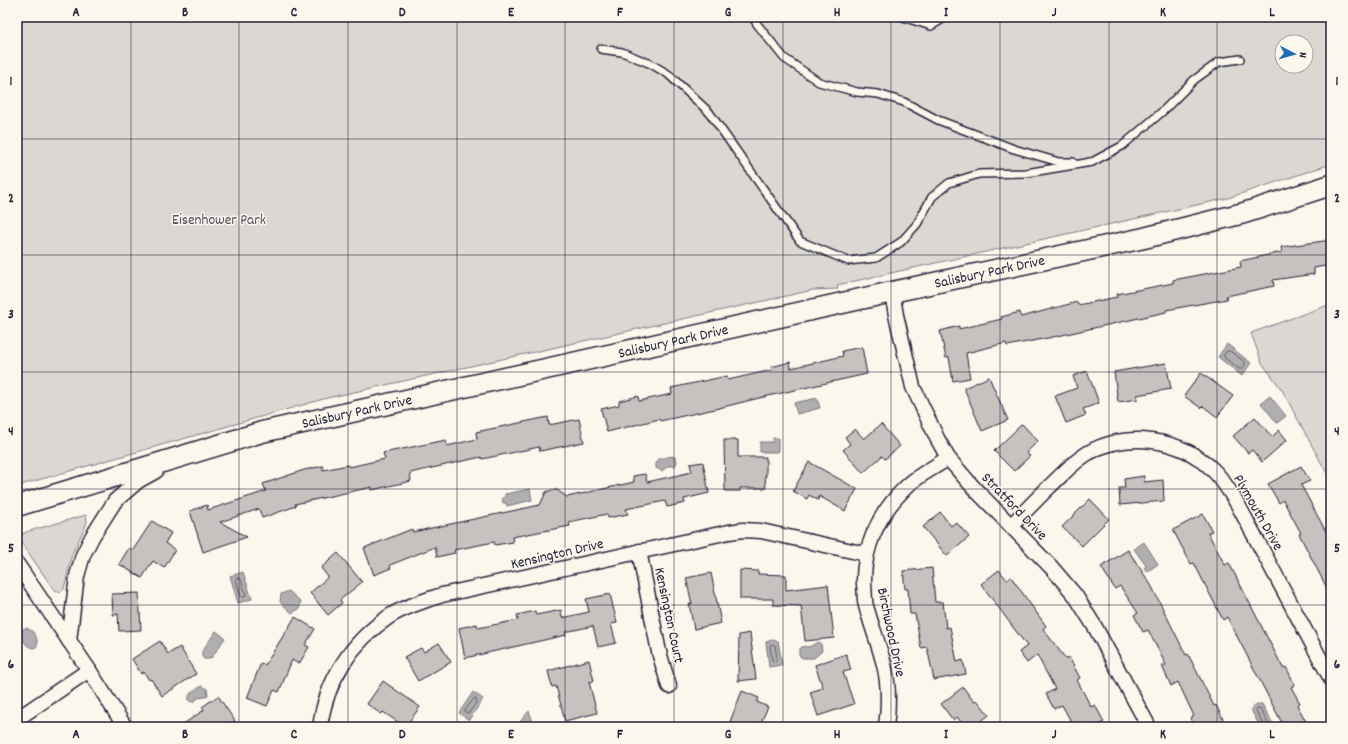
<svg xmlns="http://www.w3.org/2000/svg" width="1348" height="744" viewBox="0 0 1348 744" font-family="Dekko,sans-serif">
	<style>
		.green { fill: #dbd8d3; stroke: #7e7d87; fill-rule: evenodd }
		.water { fill: #b1aeb0; stroke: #787681 }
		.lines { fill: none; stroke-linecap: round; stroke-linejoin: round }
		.shore { stroke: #5b5a6a; stroke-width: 1 }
		.building { fill: #c6c2c0; stroke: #22223b }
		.service-casing { stroke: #22223b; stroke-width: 10 }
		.minor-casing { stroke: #22223b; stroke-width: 17 }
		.secondary-casing { stroke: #22223b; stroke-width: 23 }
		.service { stroke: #fbf7ec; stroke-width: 7 }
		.minor { stroke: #fbf7ec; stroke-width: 14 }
		.secondary { stroke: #fbf7ec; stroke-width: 20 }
		.grid { fill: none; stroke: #22223b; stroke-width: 1; stroke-opacity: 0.55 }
		.labels { text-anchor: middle; stroke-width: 3; stroke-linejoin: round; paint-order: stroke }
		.park-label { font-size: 15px; fill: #505061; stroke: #fbf7ec }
		.street-label { font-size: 15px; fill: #22223b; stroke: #fbf7ec }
		.neatline { fill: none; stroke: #22223b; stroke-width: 1.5 }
		.grid-label { font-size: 13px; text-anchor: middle; font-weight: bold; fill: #22223b }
	</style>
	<rect width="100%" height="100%" fill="#fbf7ec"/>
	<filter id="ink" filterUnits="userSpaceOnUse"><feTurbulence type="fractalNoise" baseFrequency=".025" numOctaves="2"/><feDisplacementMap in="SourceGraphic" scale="8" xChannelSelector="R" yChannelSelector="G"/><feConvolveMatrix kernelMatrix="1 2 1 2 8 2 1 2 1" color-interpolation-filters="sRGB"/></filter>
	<g filter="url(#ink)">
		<g class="green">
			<path d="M17,17H1331V164L1228,198L837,285L838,289L813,290L327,398L17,486ZM1282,42H1306V66H1282Z"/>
			<polygon points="1331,304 1331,481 1282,390 1262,363 1251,333"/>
			<polygon points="86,515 87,521 86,525 72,554 64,589 61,592 54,590 19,539 22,536 22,534 29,531"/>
		</g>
		<g class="water">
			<polygon points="1227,344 1251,363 1242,376 1218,357"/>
			<polygon points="1270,396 1286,416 1277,423 1261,403"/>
			<polygon points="817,398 820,408 797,414 794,403"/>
			<polygon points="773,438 778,438 778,452 760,452 760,442 773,442"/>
			<polygon points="672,456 676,458 677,462 675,466 668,466 662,471 656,468 656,463 659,459"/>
			<polygon points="530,489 532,500 507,506 506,503 503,503 502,498 505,497 505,494"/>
			<polygon points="1144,542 1158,564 1147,572 1144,568 1146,566 1134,549"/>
			<polygon points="243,572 252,599 238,603 230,576"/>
			<polygon points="289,591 301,602 299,609 292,613 280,602 281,594"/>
			<path d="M25,628C33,629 39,638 37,646L34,648C26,648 20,638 22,630Z"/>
			<polygon points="216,631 225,638 212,657 209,659 204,659 202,656 202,651"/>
			<polygon points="772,640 778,641 782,665 769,667 766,642"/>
			<path d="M818,642L821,644L822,651L814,658H802L799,655C798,648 802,645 809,647Z"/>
			<path d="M202,686L207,689L208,695L205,697L198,698L194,702L189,701C187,692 195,690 202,686Z"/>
			<polygon points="473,692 483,699 469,720 459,713"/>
			<polygon points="1259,704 1262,704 1273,724 1270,727 1260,727 1251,710 1253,707"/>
			<polygon points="529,711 535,727 516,727"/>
		</g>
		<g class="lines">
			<g class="shore">
				<polygon points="1227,351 1230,351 1245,362 1245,365 1242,369 1239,369 1224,357 1224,355"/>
				<polygon points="237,578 241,579 246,595 245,597 241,597 236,580"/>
				<polygon points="772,644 775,645 777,660 775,662 772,660 770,646"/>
				<polygon points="475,698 477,701 469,713 466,713 465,711"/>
				<polyline points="1263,727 1264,726 1256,711 1257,709 1260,709 1268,723 1267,727"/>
			</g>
		</g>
		<g class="building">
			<polygon points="1331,240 1331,265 1314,268 1314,274 1273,280 1274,286 1226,296 1227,299 1166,310 1166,312 1053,337 1007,346 1006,343 966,353 970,378 953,381 949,357 946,358 940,331 959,326 959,329 1002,319 1001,317 1020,312 1021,317 1077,302 1078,305 1117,297 1117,294 1173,283 1173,280 1241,267 1240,261 1282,252 1281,247"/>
			<polygon points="862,347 867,374 759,398 715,409 660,421 659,419 607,432 601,409 619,405 619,401 638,396 639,401 672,394 671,388 727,376 728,380 772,370 771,367 790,362 791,368 826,360 843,356 842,351"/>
			<polygon points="1166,363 1171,389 1137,395 1138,399 1118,402 1114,372"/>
			<polygon points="1087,371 1099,403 1083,409 1086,415 1066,423 1055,396 1077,388 1073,376"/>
			<polygon points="1201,373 1233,396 1217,417 1203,406 1201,408 1184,396"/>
			<polygon points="989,377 1008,420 982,431 964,388"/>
			<polygon points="548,417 549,425 579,419 584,442 540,451 539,447 482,459 481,457 410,473 411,481 372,490 372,487 295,504 296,506 262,518 259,509 220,522 247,537 203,552 190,511 207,505 208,510 254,495 266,491 263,484 304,470 323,466 323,470 348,465 349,467 385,459 383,453 446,440 447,446 477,439 476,432"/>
			<polygon points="1255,417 1272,437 1279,430 1287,440 1262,462 1252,450 1248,453 1233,436"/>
			<polygon points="881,424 900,446 885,459 882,456 863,473 843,450 850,444 845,437 855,429 864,439"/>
			<polygon points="1022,424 1038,441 1026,453 1030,456 1014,471 994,451"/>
			<polygon points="724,440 738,440 738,457 766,457 766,476 765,475 766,488 740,488 740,491 725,491"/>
			<polygon points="703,462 709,493 684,499 685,503 667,507 665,501 626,509 628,514 608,518 607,514 569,522 570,526 512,537 513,542 495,545 494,542 454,550 455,553 437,557 435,547 390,565 391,568 374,575 364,548 412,529 413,532 540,505 546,492 552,490 557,490 567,497 634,482 633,476 645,474 647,482 692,472 690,464"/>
			<polygon points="809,462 857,489 845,511 819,496 818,500 809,495 807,499 793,491"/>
			<polygon points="1301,466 1310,481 1301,485 1331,541 1331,596 1299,534 1301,533 1283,500 1279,503 1268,484"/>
			<polygon points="1144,476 1144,482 1163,480 1164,501 1120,505 1119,488 1125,488 1124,479"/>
			<polygon points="1090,499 1109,519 1082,546 1062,527"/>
			<polygon points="940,512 951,526 956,522 969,537 947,556 923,527"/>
			<polygon points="1203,514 1212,531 1208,533 1225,565 1229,563 1283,668 1286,667 1295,685 1291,687 1300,703 1297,705 1309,727 1284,727 1227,617 1223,620 1194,563 1191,564 1173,530"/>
			<polygon points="152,521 171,533 165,543 175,550 164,568 153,561 142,578 119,564 129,548 133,550"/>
			<polygon points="1128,550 1151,585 1186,655 1188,654 1214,706 1216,705 1227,727 1194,727 1190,718 1194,716 1178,682 1171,686 1162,666 1166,665 1148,630 1143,632 1134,615 1138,613 1120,586 1115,589 1101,567"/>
			<polygon points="338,553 362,582 340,600 342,603 328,615 310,593 328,577 321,568"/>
			<polygon points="932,568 935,602 943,602 946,628 950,627 957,662 963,660 966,674 934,680 927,647 921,648 915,614 910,614 908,589 905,589 903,571"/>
			<polygon points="740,570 758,571 758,574 786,575 786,590 828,585 834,638 805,641 801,606 773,605 773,599 740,599"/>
			<polygon points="999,570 1007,580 1011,577 1046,626 1043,629 1066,659 1069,657 1080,678 1077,680 1091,707 1095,705 1104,722 1095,727 1074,727 1062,705 1054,709 1046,694 1055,689 1037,655 1027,663 1019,652 1027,646 981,584"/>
			<polygon points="711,573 721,623 694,629 689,604 692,604 686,578"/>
			<polygon points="139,593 141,630 119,631 118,614 113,615 112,594"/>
			<polygon points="610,594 617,623 611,624 616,643 598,647 593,626 565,632 566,635 465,658 459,628 477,624 478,628 518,620 517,615 535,611 536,615 561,610 562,618 589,612 586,599"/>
			<polygon points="295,617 315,629 305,645 309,647 299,664 292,660 279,692 274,690 267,706 247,698 261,663 265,665"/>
			<polygon points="750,633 756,679 738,681 739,635"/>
			<polygon points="160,641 168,654 180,647 196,674 162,696 151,679 149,680 144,672 141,674 132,659"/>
			<polygon points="439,643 451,662 418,681 404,657 421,648 424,652"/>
			<polygon points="846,654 851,670 843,672 854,704 818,716 810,692 823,688 815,665"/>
			<polygon points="589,660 594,681 589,682 597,713 565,721 556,686 552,687 548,671"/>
			<polygon points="383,681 420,707 405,727 383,712 381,714 367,704"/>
			<polygon points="963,687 974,702 977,700 989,715 974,727 965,727 957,717 953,720 941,704"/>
			<polygon points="742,691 759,698 757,702 768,707 759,727 728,727"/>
			<polygon points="218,696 235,721 225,727 179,727 204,710 202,707"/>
		</g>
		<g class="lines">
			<g class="service-casing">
				<g id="service">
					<polyline points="753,17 757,24 784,58 819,82 857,92 878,94 904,102 938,120 1014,149 1059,162 1073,162"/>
					<polyline points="903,17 931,26 946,17"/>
					<polyline points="601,49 622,52 651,64 668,74 709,112 800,241 848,261 876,258 901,242 917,224 932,197 949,183 979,174 1026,173 1092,162"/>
					<polyline points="1089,162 1092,162 1122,146 1163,111 1194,80 1219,62 1240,59"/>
				</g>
			</g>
			<g class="minor-casing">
				<g id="minor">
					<polyline points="892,292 896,315 913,387 937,438 948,458 973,487 1052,568 1075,595 1095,627 1149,727"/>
					<path d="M1011,526C1023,513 1036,500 1049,487C1062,475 1073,462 1088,453C1127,431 1180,438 1212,469C1223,479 1229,491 1237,503L1331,679"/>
					<polyline points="639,551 659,652 669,686"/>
					<polyline points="17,564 89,670 125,727"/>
					<polyline points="69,641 77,576 83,555 92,537 115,501 138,481 156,471"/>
					<polyline points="17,719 89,670"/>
					<path d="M320,727C326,681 351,642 390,616C406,606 424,601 442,595L729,532L743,530L761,531L866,554"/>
					<path d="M886,727C889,705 889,682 883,661C878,642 871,624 866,606C864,599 865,591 864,584C863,548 878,515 904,489C916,476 934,468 948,458"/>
				</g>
			</g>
			<g class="secondary-casing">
				<g id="secondary">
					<path id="s1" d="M17,506L262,432L892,292L1144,238L1244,213L1331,185"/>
				</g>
			</g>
			<use href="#service" class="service"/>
			<use href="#minor" class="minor"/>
			<use href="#secondary" class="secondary"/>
		</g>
	</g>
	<path class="grid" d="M131,17V727M239,17V727M348,17V727M457,17V727M565,17V727M674,17V727M783,17V727M891,17V727M1000,17V727M1109,17V727M1217,17V727M17,139H1331M17,255H1331M17,372H1331M17,489H1331M17,605H1331"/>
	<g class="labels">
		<g class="park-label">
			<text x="219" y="224">Eisenhower Park</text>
		</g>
		<g class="street-label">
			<text dy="5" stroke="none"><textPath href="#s1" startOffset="1001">Salisbury Park Drive</textPath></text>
			<text dy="5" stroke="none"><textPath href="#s1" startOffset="677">Salisbury Park Drive</textPath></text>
			<text dy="5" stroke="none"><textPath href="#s1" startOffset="353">Salisbury Park Drive</textPath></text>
			<text transform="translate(1015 506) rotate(46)" y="5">Stratford Drive</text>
			<text transform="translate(1259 512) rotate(60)" y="5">Plymouth Drive</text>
			<text transform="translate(557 553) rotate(-13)" y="5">Kensington Drive</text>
			<text transform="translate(670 615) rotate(78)" y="5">Kensington Court</text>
			<text transform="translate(892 632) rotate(78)" y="5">Birchwood Drive</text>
		</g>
	</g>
	<rect width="1348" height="744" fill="none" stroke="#fbf7ec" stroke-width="44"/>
	<g transform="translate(1294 54) rotate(96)"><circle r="19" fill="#fbf7ec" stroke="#a4a2a5"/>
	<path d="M0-3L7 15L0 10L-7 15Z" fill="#1f6fb2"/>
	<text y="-6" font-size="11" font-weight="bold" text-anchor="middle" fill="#22223b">N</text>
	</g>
	<rect x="22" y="22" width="1304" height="700" class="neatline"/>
	<g class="grid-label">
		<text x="76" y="16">A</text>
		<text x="185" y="16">B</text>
		<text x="294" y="16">C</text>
		<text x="402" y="16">D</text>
		<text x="511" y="16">E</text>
		<text x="620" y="16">F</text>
		<text x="728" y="16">G</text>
		<text x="837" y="16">H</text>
		<text x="946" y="16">I</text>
		<text x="1054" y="16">J</text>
		<text x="1163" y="16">K</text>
		<text x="1272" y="16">L</text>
		<text x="11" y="85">1</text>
		<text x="1337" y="85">1</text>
		<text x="11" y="202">2</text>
		<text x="1337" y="202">2</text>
		<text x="11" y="318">3</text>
		<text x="1337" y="318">3</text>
		<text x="11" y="435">4</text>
		<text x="1337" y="435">4</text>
		<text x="11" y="552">5</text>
		<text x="1337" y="552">5</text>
		<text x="11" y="668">6</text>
		<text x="1337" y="668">6</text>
		<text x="76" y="738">A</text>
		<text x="185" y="738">B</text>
		<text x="294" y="738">C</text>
		<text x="402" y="738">D</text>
		<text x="511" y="738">E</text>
		<text x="620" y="738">F</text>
		<text x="728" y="738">G</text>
		<text x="837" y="738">H</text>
		<text x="946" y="738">I</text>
		<text x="1054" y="738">J</text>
		<text x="1163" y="738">K</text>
		<text x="1272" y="738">L</text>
	</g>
</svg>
